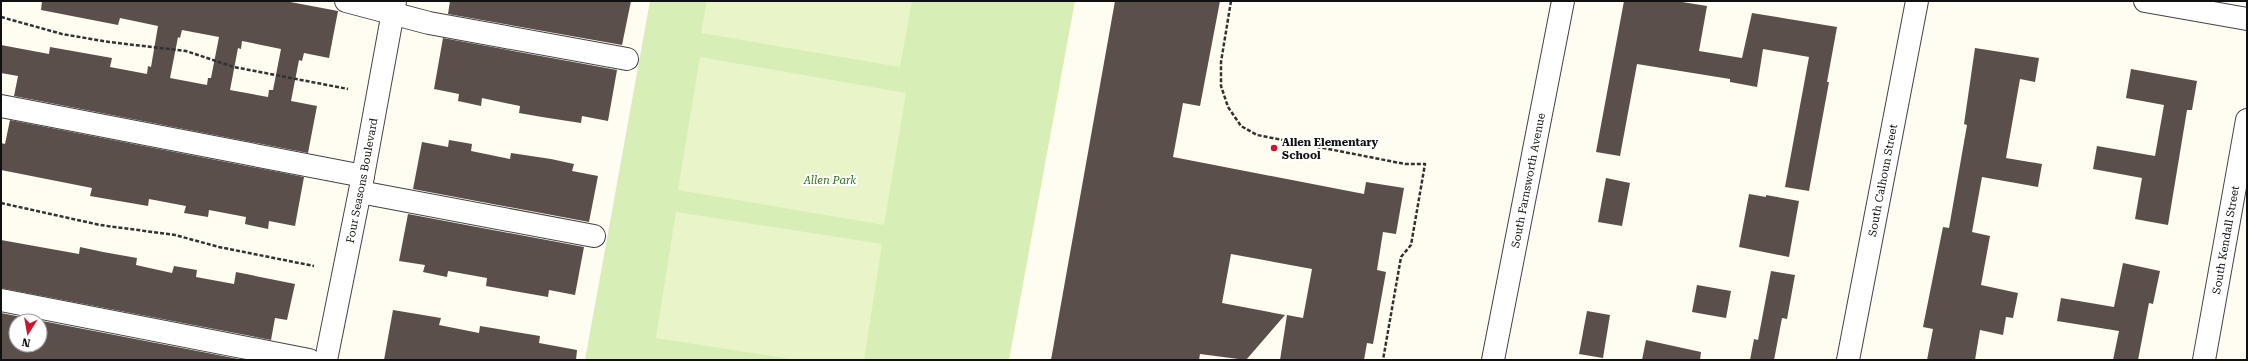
<svg xmlns="http://www.w3.org/2000/svg" width="2248" height="361" viewBox="0 0 2248 361" font-family="'Roboto Serif',serif">
	<style>
		.green { fill: #d7efb6 }
		.pitch { fill: #e9f5c9 }
		.building { fill: #5a4f4a; fill-rule: evenodd }
		.lines { fill: none; stroke-linecap: round; stroke-linejoin: round }
		.minor-casing { stroke: #434343; stroke-width: 24 }
		.path { stroke: #323232; stroke-width: 2.5; stroke-dasharray: 4 2; stroke-linecap: butt }
		.minor { stroke: #fff; stroke-width: 22 }
		.poi-dot { fill: #d1162c; stroke: #fff; stroke-width: 1.5 }
		.labels { text-anchor: middle; stroke-width: 4; stroke-linejoin: round; paint-order: stroke }
		.poi-label { font-size: 11px; font-weight: bold; fill: #101010; stroke: #fff; text-anchor: start }
		.park-label { font-size: 11px; font-style: italic; fill: #307017; stroke: #fff }
		.street-label { font-size: 11px; fill: #101010; stroke: #fff }
	</style>
	<rect width="100%" height="100%" fill="#fffcf2"/>
	<polygon class="green" points="650,1 1075,1 1009,360 585,360"/>
	<g class="pitch">
		<polygon points="707,1 912,1 900,67 701,33"/>
		<polygon points="700,57 906,93 884,225 678,190"/>
		<polygon points="676,212 882,244 864,360 798,360 656,338"/>
	</g>
	<g class="building">
		<path d="M42,1H285L338,11L329,58L304,53L302,61L299,60L291,101L317,106L308,153L14,96L18,76L1,73V45L49,54L50,47L112,58L110,67L147,74L148,66L151,67L158,26L120,18L118,25L41,10ZM182,30L219,37L211,78H208L207,85L170,78L178,37L180,38ZM242,41L281,49L273,90H269L268,97L230,90L238,48L241,49Z"/>
		<polygon points="450,1 631,1 622,45 448,14"/>
		<polygon points="1115,1 1220,1 1200,106 1183,103 1173,157 1364,194 1366,182 1404,188 1396,234 1383,232 1377,270 1386,272 1373,344 1367,343 1364,360 1280,360 1287,315 1303,318 1312,269 1231,254 1222,303 1285,315 1246,360 1200,354 1199,360 1051,360"/>
		<polygon points="1624,1 1676,1 1707,6 1699,51 1742,58 1752,13 1837,27 1827,82 1829,82 1809,191 1785,187 1809,57 1763,49 1757,87 1730,82 1730,79 1637,64 1620,156 1596,152"/>
		<polygon points="443,38 617,70 608,121 582,116 581,123 542,117 519,113 520,106 482,98 481,106 458,101 459,94 434,89"/>
		<polygon points="1975,48 2039,58 2035,82 2020,79 2006,158 2042,164 2038,187 1982,177 1972,232 1990,236 1981,285 2018,293 2013,318 2006,317 2003,335 1980,330 1975,360 1927,360 1933,329 1923,327 1943,227 1949,228 1967,125 1964,124"/>
		<polygon points="2131,69 2197,81 2192,110 2187,110 2168,225 2135,219 2142,178 2093,169 2097,146 2155,156 2164,105 2126,98"/>
		<polygon points="10,120 304,177 295,226 269,221 268,229 245,224 246,217 209,210 208,217 184,213 186,206 149,199 148,206 90,196 92,188 1,170 1,143 5,144"/>
		<polygon points="449,140 472,144 471,151 510,159 511,153 551,159 574,164 572,171 598,176 589,222 413,189 422,142 448,147"/>
		<polygon points="1606,178 1630,183 1622,226 1598,222"/>
		<polygon points="1749,194 1766,197 1766,195 1799,201 1789,257 1739,247"/>
		<polygon points="408,214 584,247 575,295 549,290 548,297 486,286 487,278 448,271 447,277 423,272 425,265 399,261"/>
		<polygon points="1,240 79,254 80,247 103,252 137,258 136,265 172,273 174,266 197,270 196,277 234,284 236,272 295,284 287,320 275,318 271,340 1,288"/>
		<polygon points="2123,263 2160,271 2153,304 2149,303 2138,360 2113,360 2119,331 2057,321 2061,298 2114,307"/>
		<polygon points="1771,271 1795,275 1787,319 1782,318 1774,360 1750,360 1754,339 1758,340"/>
		<polygon points="1697,285 1731,291 1726,318 1692,312"/>
		<polygon points="393,310 441,318 439,325 479,333 480,326 540,336 539,343 577,350 576,360 384,360"/>
		<polygon points="1587,311 1610,315 1603,358 1579,354"/>
		<path d="M1,313L244,360H1ZM16,321H40V345H16Z"/>
		<polygon points="1646,340 1701,352 1700,360 1642,360"/>
	</g>
	<g class="lines">
		<g class="minor-casing">
			<g id="minor">
				<polyline points="346,1 429,23 627,59"/>
				<polyline points="2145,1 2247,19"/>
				<polyline points="1,106 363,176"/>
				<polyline points="360,192 594,236"/>
				<polyline points="1,300 309,360"/>
				<path id="s1" d="M326,360L363,176L395,1"/>
				<path id="s2" d="M1493,360L1563,1"/>
				<path id="s3" d="M1848,360L1917,1"/>
				<path id="s4" d="M2204,360L2247,120"/>
			</g>
		</g>
		<g class="path">
			<polyline points="1231,1 1221,62 1221,86 1228,107 1241,126 1257,135 1405,164 1425,164 1411,245 1401,257 1383,360"/>
			<polyline points="1,17 62,34 109,42 186,51 234,67 348,89"/>
			<polyline points="1,203 100,225 175,235 219,247 314,266"/>
		</g>
		<use href="#minor" class="minor"/>
	</g>
	<circle class="poi-dot" cx="1274" cy="148" r="4"/>
	<g class="labels">
		<g class="poi-label">
			<text x="1282" y="146">Allen Elementary<tspan x="1282" dy="13">School</tspan></text>
		</g>
		<g class="park-label">
			<text x="830" y="184">Allen Park</text>
		</g>
		<g class="street-label">
			<text dy="4" stroke="none"><textPath href="#s3" startOffset="183">South Calhoun Street</textPath></text>
			<text dy="4" stroke="none"><textPath href="#s1" startOffset="183">Four Seasons Boulevard</textPath></text>
			<text dy="4" stroke="none"><textPath href="#s2" startOffset="183">South Farnsworth Avenue</textPath></text>
			<text dy="4" stroke="none"><textPath href="#s4" startOffset="122">South Kendall Street</textPath></text>
		</g>
	</g>
	<rect width="2248" height="361" fill="none" stroke="#101010" stroke-width="4"/>
	<g transform="translate(28 333) rotate(191)"><circle r="19" fill="#ffffff" stroke="#9f9f9f"/>
	<path d="M0-3L7 15L0 10L-7 15Z" fill="#d1162c"/>
	<text y="-6" font-size="11" font-weight="bold" text-anchor="middle" fill="#101010">N</text>
	</g>
</svg>
